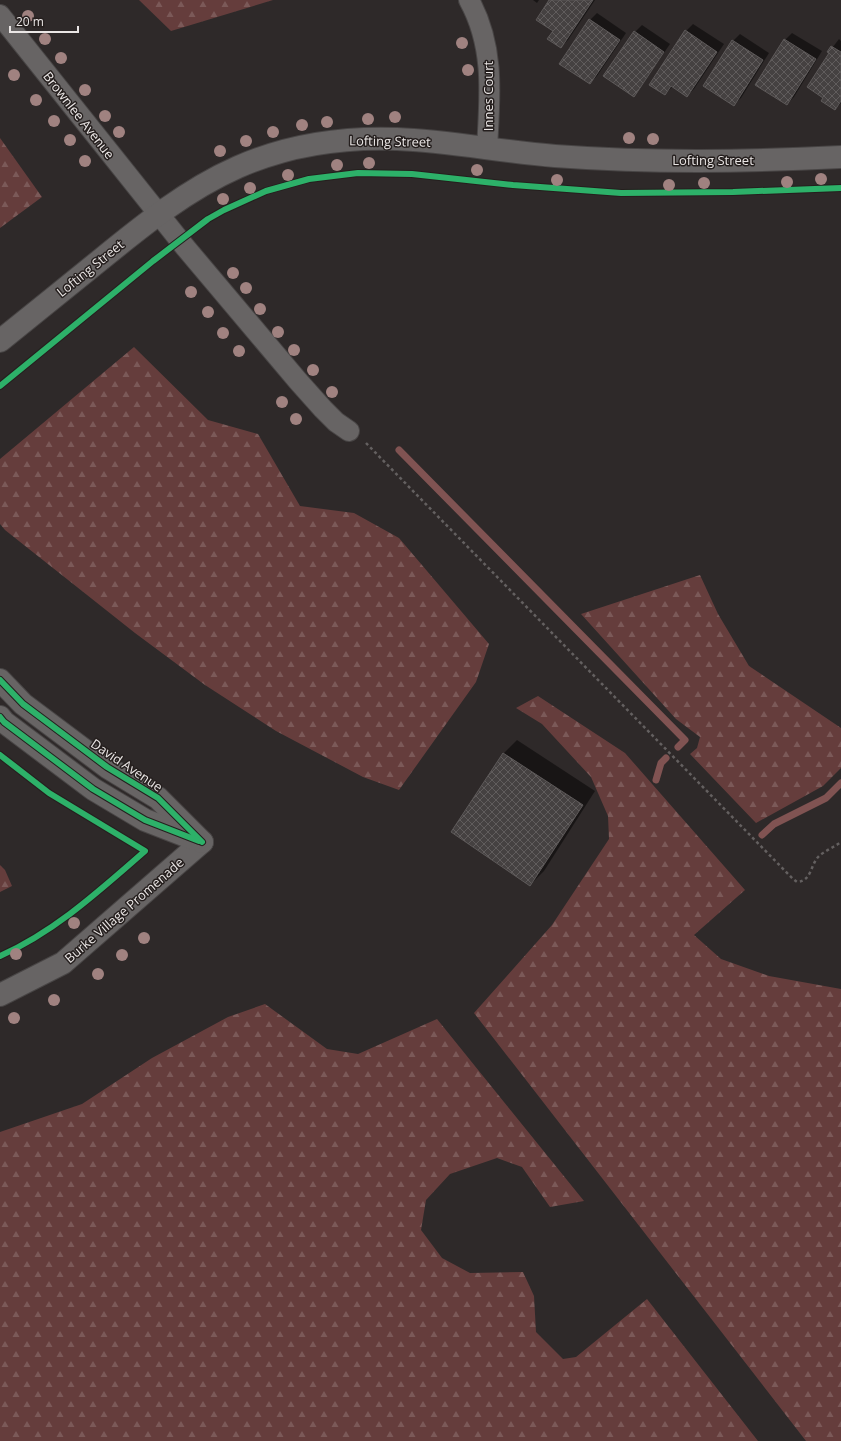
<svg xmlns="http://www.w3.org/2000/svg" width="841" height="1441" viewBox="0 0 841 1441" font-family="'Open Sans',sans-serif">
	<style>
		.forest { fill: url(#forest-firs) }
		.shadow { fill: #0007 }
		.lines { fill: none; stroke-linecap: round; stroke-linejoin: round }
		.stream { stroke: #805352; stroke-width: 7 }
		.building { fill: url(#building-cross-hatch); stroke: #5d5959 }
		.minor-casing { stroke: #484545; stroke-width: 22 }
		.tertiary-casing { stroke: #484545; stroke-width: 24 }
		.secondary-casing { stroke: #484545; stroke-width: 24 }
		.path { stroke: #646060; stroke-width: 2.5; stroke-dasharray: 3 3; stroke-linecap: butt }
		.minor { stroke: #676464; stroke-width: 20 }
		.tertiary { stroke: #676464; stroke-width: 22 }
		.secondary { stroke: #676464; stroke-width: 22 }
		.cycleway-casing { stroke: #251f1e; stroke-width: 8 }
		.cycleway { stroke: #2db169; stroke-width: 6 }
		.tree { fill: #a08280 }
		.labels { text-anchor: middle; stroke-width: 3; stroke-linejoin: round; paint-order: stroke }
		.street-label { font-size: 13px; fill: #eae6e5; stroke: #251f1e }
	</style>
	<defs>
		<pattern id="forest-firs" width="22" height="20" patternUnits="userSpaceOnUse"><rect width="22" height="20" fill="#653d3c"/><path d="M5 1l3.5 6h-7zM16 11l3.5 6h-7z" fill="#7b5958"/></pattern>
		<pattern id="building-cross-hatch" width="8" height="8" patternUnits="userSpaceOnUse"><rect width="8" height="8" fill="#454141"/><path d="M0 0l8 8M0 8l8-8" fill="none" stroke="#605c5c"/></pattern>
	</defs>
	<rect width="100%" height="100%" fill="#2e2929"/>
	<g class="forest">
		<polygon points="139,0 273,0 171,31"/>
		<polygon points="0,138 42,197 0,228"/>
		<polygon points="134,347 208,420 258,434 300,506 354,513 399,538 489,644 476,682 399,790 363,777 276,731 205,685 135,633 5,530 0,524 0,459"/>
		<polygon points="700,575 718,614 749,666 841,728 841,768 823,786 756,823 690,754 697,748 700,737 676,719 581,614"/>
		<polygon points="538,696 625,753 745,890 694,935 721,959 769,976 841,989 841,1441 806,1441 474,1013 552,925 609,839 608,816 591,777 542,724 516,708"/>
		<polygon points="0,865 5,870 12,886 0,892"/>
		<polygon points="265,1004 327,1049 358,1054 437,1019 584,1201 550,1207 522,1167 497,1158 450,1174 426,1200 421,1230 442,1258 470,1273 523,1272 534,1296 536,1332 563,1359 576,1357 647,1299 758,1441 0,1441 0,1132 82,1104 152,1058 228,1017"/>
	</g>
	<g class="shadow">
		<polygon points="533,0 539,0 537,3"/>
		<polygon points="550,0 595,0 568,40 561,47 554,31"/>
		<polygon points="597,13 626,33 597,76 590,83 590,20"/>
		<polygon points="693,24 724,44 694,89 687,96 673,86 665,94 686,31"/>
		<polygon points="642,25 670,44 640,88 634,95 635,32"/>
		<polygon points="792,33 822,51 794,97 787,104 785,40"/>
		<polygon points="740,34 769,53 741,98 734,104 733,41"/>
		<polygon points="839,39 841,41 841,103 835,109 824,98 830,53 829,52"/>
		<polygon points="517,740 595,791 544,871 530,885 503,754"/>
	</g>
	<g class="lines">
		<g class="stream">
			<polyline points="399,450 685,740 678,747"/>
			<polyline points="656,780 661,763 666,758"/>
			<polyline points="762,835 774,824 826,798 841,783"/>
		</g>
	</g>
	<g class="building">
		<polygon points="549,0 593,0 561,48 547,39 553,31 536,20"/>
		<polygon points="589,19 620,40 590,84 559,64"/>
		<polygon points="685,30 717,52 687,97 671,86 665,95 649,85"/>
		<polygon points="634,31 664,52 634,97 603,76"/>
		<polygon points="784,39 816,59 787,105 755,85"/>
		<polygon points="732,40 763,60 734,106 703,86"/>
		<polygon points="831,46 841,52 841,101 835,110 821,101 823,98 807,87 829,53 827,52"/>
		<polygon points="503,753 583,805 530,886 451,832"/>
	</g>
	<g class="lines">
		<g class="minor-casing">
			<g id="minor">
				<path d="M469,0C495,47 490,96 487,148"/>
				<polyline points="0,15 185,247 298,381 323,409 336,422 349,431"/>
			</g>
		</g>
		<g class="tertiary-casing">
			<g id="tertiary">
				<path d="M0,341C33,314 66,288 99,261C142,226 186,190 238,167C288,145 342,137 397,139C450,141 502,152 555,156C650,163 746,162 841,157"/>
				<polyline points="0,995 63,963 202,842"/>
			</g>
		</g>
		<g class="secondary-casing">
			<g id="secondary">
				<polyline points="0,680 23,704 107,767 158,798 202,842"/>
				<polyline points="0,717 4,722 93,789 145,820 194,839"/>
			</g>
		</g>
		<path class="path" d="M366,443L793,879L797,882C812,881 810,865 819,856C825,851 834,847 841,842"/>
		<use href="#minor" class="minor"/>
		<use href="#tertiary" class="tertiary"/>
		<use href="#secondary" class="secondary"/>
		<g class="cycleway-casing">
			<g id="cycleway">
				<polyline points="0,386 153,261 208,219 224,210 266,191 309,179 358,173 412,174 513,185 621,193 733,192 841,188"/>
				<polyline points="0,680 23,704 107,767 158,798 202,842"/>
				<polyline points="0,717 4,722 93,789 145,820 199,841"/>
				<path d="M0,755L49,793L145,851C100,890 56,931 0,956"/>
			</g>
		</g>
		<use href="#cycleway" class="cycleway"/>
	</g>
	<g class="tree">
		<circle cx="28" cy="16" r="6"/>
		<circle cx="45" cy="39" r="6"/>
		<circle cx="462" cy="43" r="6"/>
		<circle cx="61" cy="58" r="6"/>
		<circle cx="468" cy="70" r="6"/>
		<circle cx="14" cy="75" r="6"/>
		<circle cx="85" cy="90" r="6"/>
		<circle cx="36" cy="100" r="6"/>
		<circle cx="105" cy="116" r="6"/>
		<circle cx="395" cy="117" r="6"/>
		<circle cx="368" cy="119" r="6"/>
		<circle cx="54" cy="121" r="6"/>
		<circle cx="327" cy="122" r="6"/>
		<circle cx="302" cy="125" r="6"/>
		<circle cx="119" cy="132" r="6"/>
		<circle cx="273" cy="132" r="6"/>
		<circle cx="629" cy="138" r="6"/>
		<circle cx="653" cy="139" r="6"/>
		<circle cx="70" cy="140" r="6"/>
		<circle cx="246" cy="141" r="6"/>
		<circle cx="220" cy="151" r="6"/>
		<circle cx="85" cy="161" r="6"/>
		<circle cx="369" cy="163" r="6"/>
		<circle cx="337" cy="165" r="6"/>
		<circle cx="477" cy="170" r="6"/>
		<circle cx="288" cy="175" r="6"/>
		<circle cx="821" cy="179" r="6"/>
		<circle cx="557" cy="180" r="6"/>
		<circle cx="787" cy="182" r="6"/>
		<circle cx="704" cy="183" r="6"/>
		<circle cx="669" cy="185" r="6"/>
		<circle cx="250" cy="188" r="6"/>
		<circle cx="223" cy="199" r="6"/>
		<circle cx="233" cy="273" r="6"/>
		<circle cx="246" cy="288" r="6"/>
		<circle cx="191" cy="292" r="6"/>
		<circle cx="260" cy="309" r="6"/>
		<circle cx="208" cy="312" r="6"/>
		<circle cx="278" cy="332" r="6"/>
		<circle cx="223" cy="333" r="6"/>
		<circle cx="294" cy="350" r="6"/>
		<circle cx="239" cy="351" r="6"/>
		<circle cx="313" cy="370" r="6"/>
		<circle cx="332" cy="392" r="6"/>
		<circle cx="282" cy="402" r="6"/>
		<circle cx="296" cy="419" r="6"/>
		<circle cx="74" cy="923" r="6"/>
		<circle cx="144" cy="938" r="6"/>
		<circle cx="16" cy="954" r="6"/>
		<circle cx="122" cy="955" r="6"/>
		<circle cx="98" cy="974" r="6"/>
		<circle cx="54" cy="1000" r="6"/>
		<circle cx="14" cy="1018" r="6"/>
	</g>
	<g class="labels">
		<g class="street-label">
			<text transform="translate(488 96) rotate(-90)" y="5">Innes Court</text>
			<text transform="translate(79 115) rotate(52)" y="5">Brownlee Avenue</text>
			<text transform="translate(390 141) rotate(1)" y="5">Lofting Street</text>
			<text x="713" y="165">Lofting Street</text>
			<text transform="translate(90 268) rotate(-39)" y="5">Lofting Street</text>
			<text transform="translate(127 765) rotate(34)" y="5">David Avenue</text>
			<text transform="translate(124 910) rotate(-41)" y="5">Burke Village Promenade</text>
		</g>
	</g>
	<path d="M10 26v6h68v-6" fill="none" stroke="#eae6e5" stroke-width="2"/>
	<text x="16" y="26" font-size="12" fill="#eae6e5" stroke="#251f1e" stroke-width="3" paint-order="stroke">20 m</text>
</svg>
